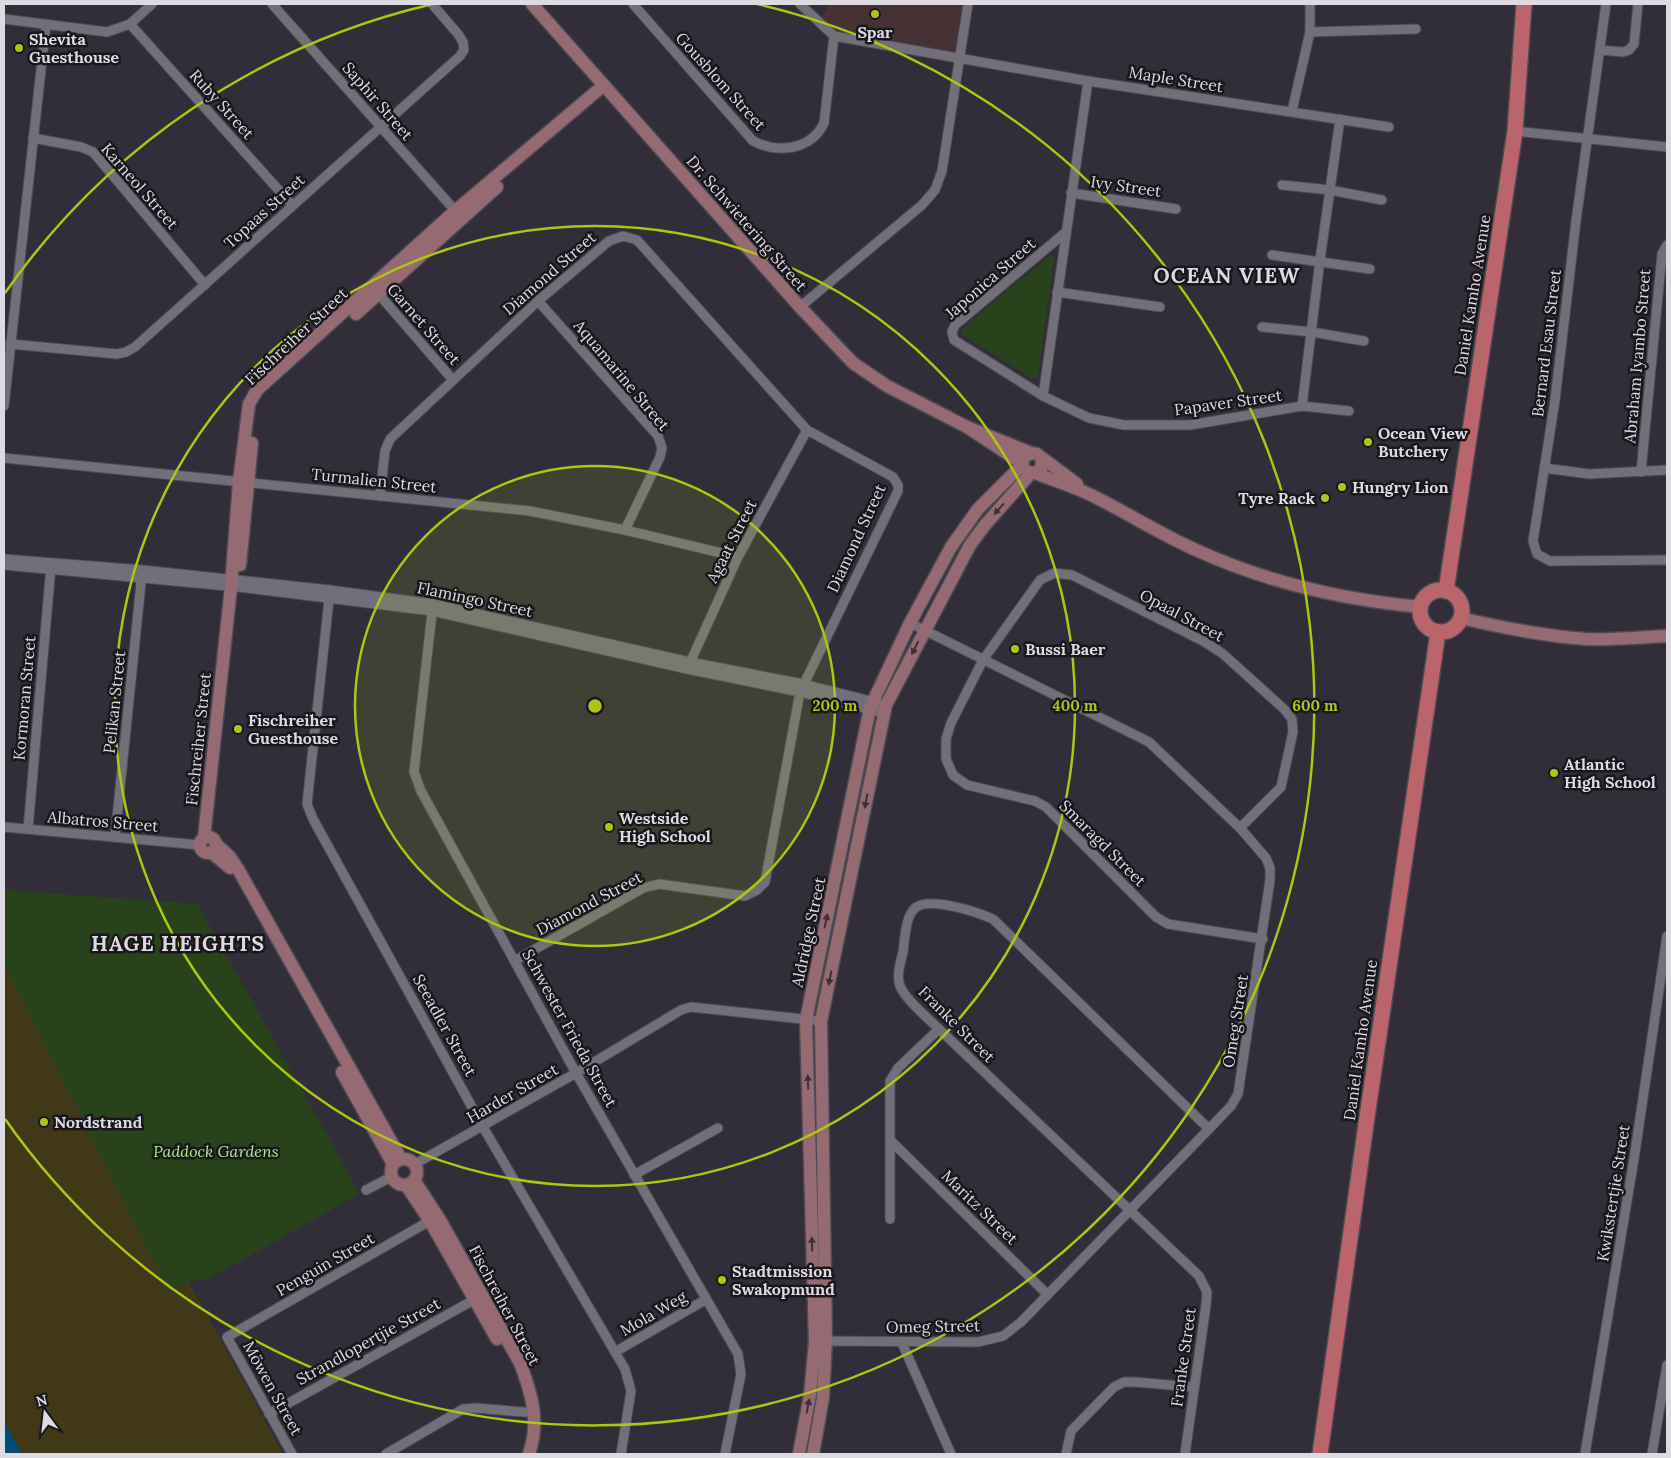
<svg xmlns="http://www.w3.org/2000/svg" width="1671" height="1458" viewBox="0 0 1671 1458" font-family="Lora,serif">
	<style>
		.commercial { fill: #463235 }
		.green { fill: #28431c }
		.sand { fill: #403817 }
		.water { fill: #004e76 }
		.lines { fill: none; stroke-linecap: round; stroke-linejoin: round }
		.street-casing { stroke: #4c4a52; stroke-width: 11 }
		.secondary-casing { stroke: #4c4a52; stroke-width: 15 }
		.primary-casing { stroke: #4c4a52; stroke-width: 18 }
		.street { stroke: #726f7a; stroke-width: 9 }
		.secondary { stroke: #966a72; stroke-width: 12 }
		.primary { stroke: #ba656b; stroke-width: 15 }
		.oneway { fill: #3e3036 }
		.ring { fill: none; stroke: #acc613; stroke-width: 2.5 }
		.poi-dot { fill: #acc613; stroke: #19171c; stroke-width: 2 }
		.labels { text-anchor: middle; stroke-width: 5; stroke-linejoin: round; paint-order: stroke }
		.poi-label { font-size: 16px; font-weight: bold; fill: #dddbe1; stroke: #19171c; text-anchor: start }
		.street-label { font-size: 16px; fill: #dddbe1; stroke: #19171c }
		.park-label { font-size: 16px; font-style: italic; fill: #a7ed89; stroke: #19171c }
		.district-label { font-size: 21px; font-weight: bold; letter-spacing: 1px; fill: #dddbe1; stroke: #19171c }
		.centre { fill: #acc613; stroke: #19171c; stroke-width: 2.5 }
		.ring-label { font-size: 15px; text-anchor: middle; font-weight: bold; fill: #acc613; stroke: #19171c; stroke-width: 5; stroke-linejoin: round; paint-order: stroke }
	</style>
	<rect width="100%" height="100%" fill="#312e39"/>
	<polygon class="commercial" points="829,4 963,4 956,54 836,31 822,18"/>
	<g class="green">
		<polygon points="1051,255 1054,258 1038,376 1033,379 962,334 961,330"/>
		<polygon points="4,890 198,904 360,1194 208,1279 189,1282 170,1294 4,962"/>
	</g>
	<polygon class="sand" points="4,962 170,1293 189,1282 283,1454 22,1454 4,1421"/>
	<polygon class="water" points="4,1421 22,1454 4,1454"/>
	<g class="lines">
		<g class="street-casing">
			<g id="street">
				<polyline points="272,4 459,215"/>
				<path d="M633,4L753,141C778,154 811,150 824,123L834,36"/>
				<polyline points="800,4 834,36 1088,81 1389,127"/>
				<polyline points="1606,4 1576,221 1555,400 1533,541 1537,554 1550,561 1667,560"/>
				<polyline points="4,19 107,32 130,24 152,4"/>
				<polyline points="130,24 292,205"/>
				<polyline points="1310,32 1416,29"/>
				<polyline points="1600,50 1623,52 1629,50 1634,44 1638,4"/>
				<polyline points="1088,81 1043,396 1089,418 1124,425 1190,425 1302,406 1320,260 1340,119"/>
				<polyline points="1292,111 1310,32 1310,4"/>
				<polyline points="1515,131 1667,147"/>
				<polyline points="33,138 81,147 93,152 205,285"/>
				<polyline points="1282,185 1330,190 1382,200"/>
				<polyline points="1071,193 1176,209"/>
				<polyline points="1272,255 1370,269"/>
				<polyline points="376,291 453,380"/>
				<polyline points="1057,292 1160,307"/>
				<polyline points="538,301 658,436 662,448 660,457 625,530"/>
				<polyline points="800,307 922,205 935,190 942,171 968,4"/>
				<polyline points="1262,327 1312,332 1364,341"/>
				<polyline points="10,344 117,354 126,352 135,347 460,56 464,50 463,42 458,34 432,4"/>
				<polyline points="1043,396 954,340 952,332 955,325 1066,232"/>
				<polyline points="4,406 46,24"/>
				<polyline points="1302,406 1349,411"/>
				<polyline points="4,458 530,511 625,530 738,557"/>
				<polyline points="1544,468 1589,474 1667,470"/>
				<polyline points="1641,472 1662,254 1667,245"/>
				<polyline points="380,496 385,451 390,439 538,301 609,241 623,236 637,240 807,430 893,477 898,485 898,491 800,692 765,882 757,890 745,896 659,884 643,888 516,960"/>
				<polyline points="4,559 143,570 330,590 433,604 690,662 803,684 879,703"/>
				<polyline points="4,565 238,587 432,611 687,669 800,692 883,713"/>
				<polyline points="330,590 307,804 313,819 483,1127 625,1369 631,1391 621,1454"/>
				<polyline points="433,604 414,772 421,791 576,1073 738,1354 741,1374 725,1454"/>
				<polyline points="688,667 738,557 807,430"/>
				<polyline points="4,827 200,845"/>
				<polyline points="1240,828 1281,787 1293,732 1292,719 1284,709 1222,653 1203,641 1072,575 1054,573 1040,580 983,660 951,723 946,739 946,759 953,775 967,785 1035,801 1046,807 1156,917 1168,924 1263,939"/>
				<polyline points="28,829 51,566"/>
				<polyline points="115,837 142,573"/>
				<polyline points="891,1141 1047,1294"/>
				<polyline points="415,1164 576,1073 681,1010 691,1007 821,1021"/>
				<polyline points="634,1175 718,1128"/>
				<polyline points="366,1190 391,1177"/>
				<polyline points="890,1219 890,1081 898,1068 939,1029"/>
				<polyline points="820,1341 978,1342 1003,1336 1021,1322 1209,1129 1231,1106 1238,1094 1270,880 1270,868 1266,858 1240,828 1149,742 910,623"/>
				<polyline points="902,1343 951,1454"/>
				<polyline points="615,1352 705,1300"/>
				<polyline points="269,1414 479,1297"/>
				<polyline points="292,1454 227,1337 433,1219"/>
				<polyline points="386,1454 463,1409 476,1408 535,1413"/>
				<polyline points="1066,1454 1071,1431 1114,1387 1124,1382 1135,1382 1193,1387"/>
				<path d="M1185,1454L1206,1305L1207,1292L1199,1276L939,1029C927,1017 910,1004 902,990C895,979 900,964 903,952C905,939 905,917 915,908C929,896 977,912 993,919L1209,1129"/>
				<polyline points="1585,1454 1634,1159 1667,936"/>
				<polyline points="1652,1454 1667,1365"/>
			</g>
		</g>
		<g class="secondary-casing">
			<g id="secondary">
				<polyline points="532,4 800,307 853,363 887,386 967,427 1031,453"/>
				<polyline points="356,314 497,187"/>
				<polyline points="1026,456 1031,453 1037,454 1077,484"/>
				<polyline points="1028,472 1035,473 1041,469 1042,459"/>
				<path d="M1035,473C1055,481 1076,487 1095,497C1129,514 1162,535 1196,550C1266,582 1344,600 1421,607"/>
				<polyline points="240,565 252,443"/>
				<path d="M1461,618C1503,628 1544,636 1586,639C1613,640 1641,637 1667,636"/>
				<circle cx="208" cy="845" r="8"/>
				<polyline points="204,838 231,587 239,482 249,404 257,390 455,211 604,85"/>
				<polyline points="216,844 230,857 238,869 401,1159"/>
				<polyline points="211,852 230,868"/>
				<polyline points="342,1072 393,1164"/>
				<circle cx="404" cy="1172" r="13"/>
				<path d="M414,1180L440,1220L520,1363C532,1394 540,1422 529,1454"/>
				<polyline points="406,1185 430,1221 497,1339"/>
				<polyline points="799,1454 810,1395 815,1341 806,1020 870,708 910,623 951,547 978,509 1023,464 967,427"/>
				<polyline points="813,1454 823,1398 826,1341 821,1021 886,705 970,545 985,525 1031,473"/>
			</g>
		</g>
		<g class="primary-casing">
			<g id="primary">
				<circle cx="1441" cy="611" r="21"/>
				<polyline points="1446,591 1515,131 1524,4"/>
				<polyline points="1320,1454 1366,1124 1438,632"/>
			</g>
		</g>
		<use href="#street" class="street"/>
		<use href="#secondary" class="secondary"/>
		<use href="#primary" class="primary"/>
	</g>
	<defs><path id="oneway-solid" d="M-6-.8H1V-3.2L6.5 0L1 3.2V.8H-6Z" transform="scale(1.25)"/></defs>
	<g class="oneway">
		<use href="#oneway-solid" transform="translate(999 509) rotate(132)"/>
		<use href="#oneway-solid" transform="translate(915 648) rotate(117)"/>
		<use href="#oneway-solid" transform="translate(866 801) rotate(101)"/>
		<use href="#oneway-solid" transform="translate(826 921) rotate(-78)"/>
		<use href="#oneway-solid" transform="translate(830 978) rotate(101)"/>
		<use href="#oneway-solid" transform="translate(808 1082) rotate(-92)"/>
		<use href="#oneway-solid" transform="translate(812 1244) rotate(-92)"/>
		<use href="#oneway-solid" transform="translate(808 1406) rotate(-79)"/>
	</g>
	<circle cx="595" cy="706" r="240" fill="#acc613" fill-opacity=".12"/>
	<g class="ring">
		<circle cx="595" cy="706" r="240"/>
		<circle cx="595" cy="706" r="480"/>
		<path d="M5 293A720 720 0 0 1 433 4M757 4A720 720 0 1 1 5 1119"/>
	</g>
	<g class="poi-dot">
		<circle cx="875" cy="14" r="5"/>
		<circle cx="19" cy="48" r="5"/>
		<circle cx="1368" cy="442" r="5"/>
		<circle cx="1342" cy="487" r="5"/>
		<circle cx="1325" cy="498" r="5"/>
		<circle cx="1015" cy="649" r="5"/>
		<circle cx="238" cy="729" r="5"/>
		<circle cx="1554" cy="773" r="5"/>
		<circle cx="609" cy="827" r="5"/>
		<circle cx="44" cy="1122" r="5"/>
		<circle cx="722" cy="1280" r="5"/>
	</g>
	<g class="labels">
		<g class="poi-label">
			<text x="875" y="38" text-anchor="middle">Spar</text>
			<text x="29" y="45">Shevita<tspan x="29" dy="18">Guesthouse</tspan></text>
			<text x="1378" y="439">Ocean View<tspan x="1378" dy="18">Butchery</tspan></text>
			<text x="1352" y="493">Hungry Lion</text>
			<text x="1315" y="504" text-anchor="end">Tyre Rack</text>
			<text x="1025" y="655">Bussi Baer</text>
			<text x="248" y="726">Fischreiher<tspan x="248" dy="18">Guesthouse</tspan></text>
			<text x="1564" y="770">Atlantic<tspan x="1564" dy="18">High School</tspan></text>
			<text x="619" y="824">Westside<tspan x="619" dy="18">High School</tspan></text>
			<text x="54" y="1128">Nordstrand</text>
			<text x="732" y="1277">Stadtmission<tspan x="732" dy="18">Swakopmund</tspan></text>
		</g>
		<g class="street-label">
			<text transform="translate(1176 79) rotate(9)" y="6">Maple Street</text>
			<text transform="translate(721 81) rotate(48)" y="6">Gousblom Street</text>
			<text transform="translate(378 101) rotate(49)" y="6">Saphir Street</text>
			<text transform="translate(222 104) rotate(48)" y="6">Ruby Street</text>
			<text transform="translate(140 186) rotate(49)" y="6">Karneol Street</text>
			<text transform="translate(1126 186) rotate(8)" y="6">Ivy Street</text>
			<text transform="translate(264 211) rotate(-42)" y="6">Topaas Street</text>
			<text transform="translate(747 223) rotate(49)" y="6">Dr. Schwietering Street</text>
			<text transform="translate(549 273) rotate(-41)" y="6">Diamond Street</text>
			<text transform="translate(990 278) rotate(-41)" y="6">Japonica Street</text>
			<text transform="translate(1472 295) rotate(-81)" y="6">Daniel Kamho Avenue</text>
			<text transform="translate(424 324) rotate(49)" y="6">Garnet Street</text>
			<text transform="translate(296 336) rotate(-43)" y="6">Fischreiher Street</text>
			<text transform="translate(1546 343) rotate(-83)" y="6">Bernard Esau Street</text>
			<text transform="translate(1637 356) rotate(-85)" y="6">Abraham Iyambo Street</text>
			<text transform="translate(622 375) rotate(50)" y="6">Aquamarine Street</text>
			<text transform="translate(1228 402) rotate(-8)" y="6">Papaver Street</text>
			<text transform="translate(374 480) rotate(6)" y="6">Turmalien Street</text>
			<text transform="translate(856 538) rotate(-65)" y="6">Diamond Street</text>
			<text transform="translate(731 541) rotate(-63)" y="6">Agaat Street</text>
			<text transform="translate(475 599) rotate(12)" y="6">Flamingo Street</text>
			<text transform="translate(1182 615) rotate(28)" y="6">Opaal Street</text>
			<text transform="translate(24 698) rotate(-85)" y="6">Kormoran Street</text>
			<text transform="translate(114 702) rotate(-84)" y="6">Pelikan Street</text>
			<text transform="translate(198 739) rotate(-84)" y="6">Fischreiher Street</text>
			<text transform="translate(103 821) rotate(5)" y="6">Albatros Street</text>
			<text transform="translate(1103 843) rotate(45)" y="6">Smaragd Street</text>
			<text transform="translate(589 903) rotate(-28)" y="6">Diamond Street</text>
			<text transform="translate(808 932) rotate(-78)" y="6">Aldridge Street</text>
			<text transform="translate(1235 1021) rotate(-81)" y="6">Omeg Street</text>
			<text transform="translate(957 1024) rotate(45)" y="6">Franke Street</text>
			<text transform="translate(445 1025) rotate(61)" y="6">Seeadler Street</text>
			<text transform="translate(570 1028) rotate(61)" y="6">Schwester Frieda Street</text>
			<text transform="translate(1360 1040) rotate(-82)" y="6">Daniel Kamho Avenue</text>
			<text transform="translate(512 1093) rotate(-30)" y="6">Harder Street</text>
			<text transform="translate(1613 1193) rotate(-81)" y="6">Kwikstertjie Street</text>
			<text transform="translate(980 1207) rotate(44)" y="6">Maritz Street</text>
			<text transform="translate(325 1264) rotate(-30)" y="6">Penguin Street</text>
			<text transform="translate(505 1305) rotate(62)" y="6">Fischreiher Street</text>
			<text transform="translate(653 1313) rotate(-30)" y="6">Mola Weg</text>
			<text transform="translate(933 1326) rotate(-1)" y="6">Omeg Street</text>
			<text transform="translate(368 1341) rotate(-29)" y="6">Strandlopertjie Street</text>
			<text transform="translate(1183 1357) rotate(-82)" y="6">Franke Street</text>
			<text transform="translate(273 1388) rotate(61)" y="6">Möwen Street</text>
		</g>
		<g class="park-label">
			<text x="216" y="1157">Paddock Gardens</text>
		</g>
		<g class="district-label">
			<text x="1227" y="283">OCEAN VIEW</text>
			<text x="178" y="951">HAGE HEIGHTS</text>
		</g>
	</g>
	<circle cx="595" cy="706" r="8" class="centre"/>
	<g class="ring-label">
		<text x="835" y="711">200 m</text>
		<text x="1075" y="711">400 m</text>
		<text x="1315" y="711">600 m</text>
	</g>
	<rect width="1671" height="1458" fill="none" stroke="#dddbe1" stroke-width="10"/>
	<g transform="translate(45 1413) rotate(345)" stroke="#19171c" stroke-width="4" paint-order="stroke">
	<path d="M0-4L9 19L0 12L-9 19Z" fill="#dddbe1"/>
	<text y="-8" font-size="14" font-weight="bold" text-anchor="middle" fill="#dddbe1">N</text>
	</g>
</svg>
